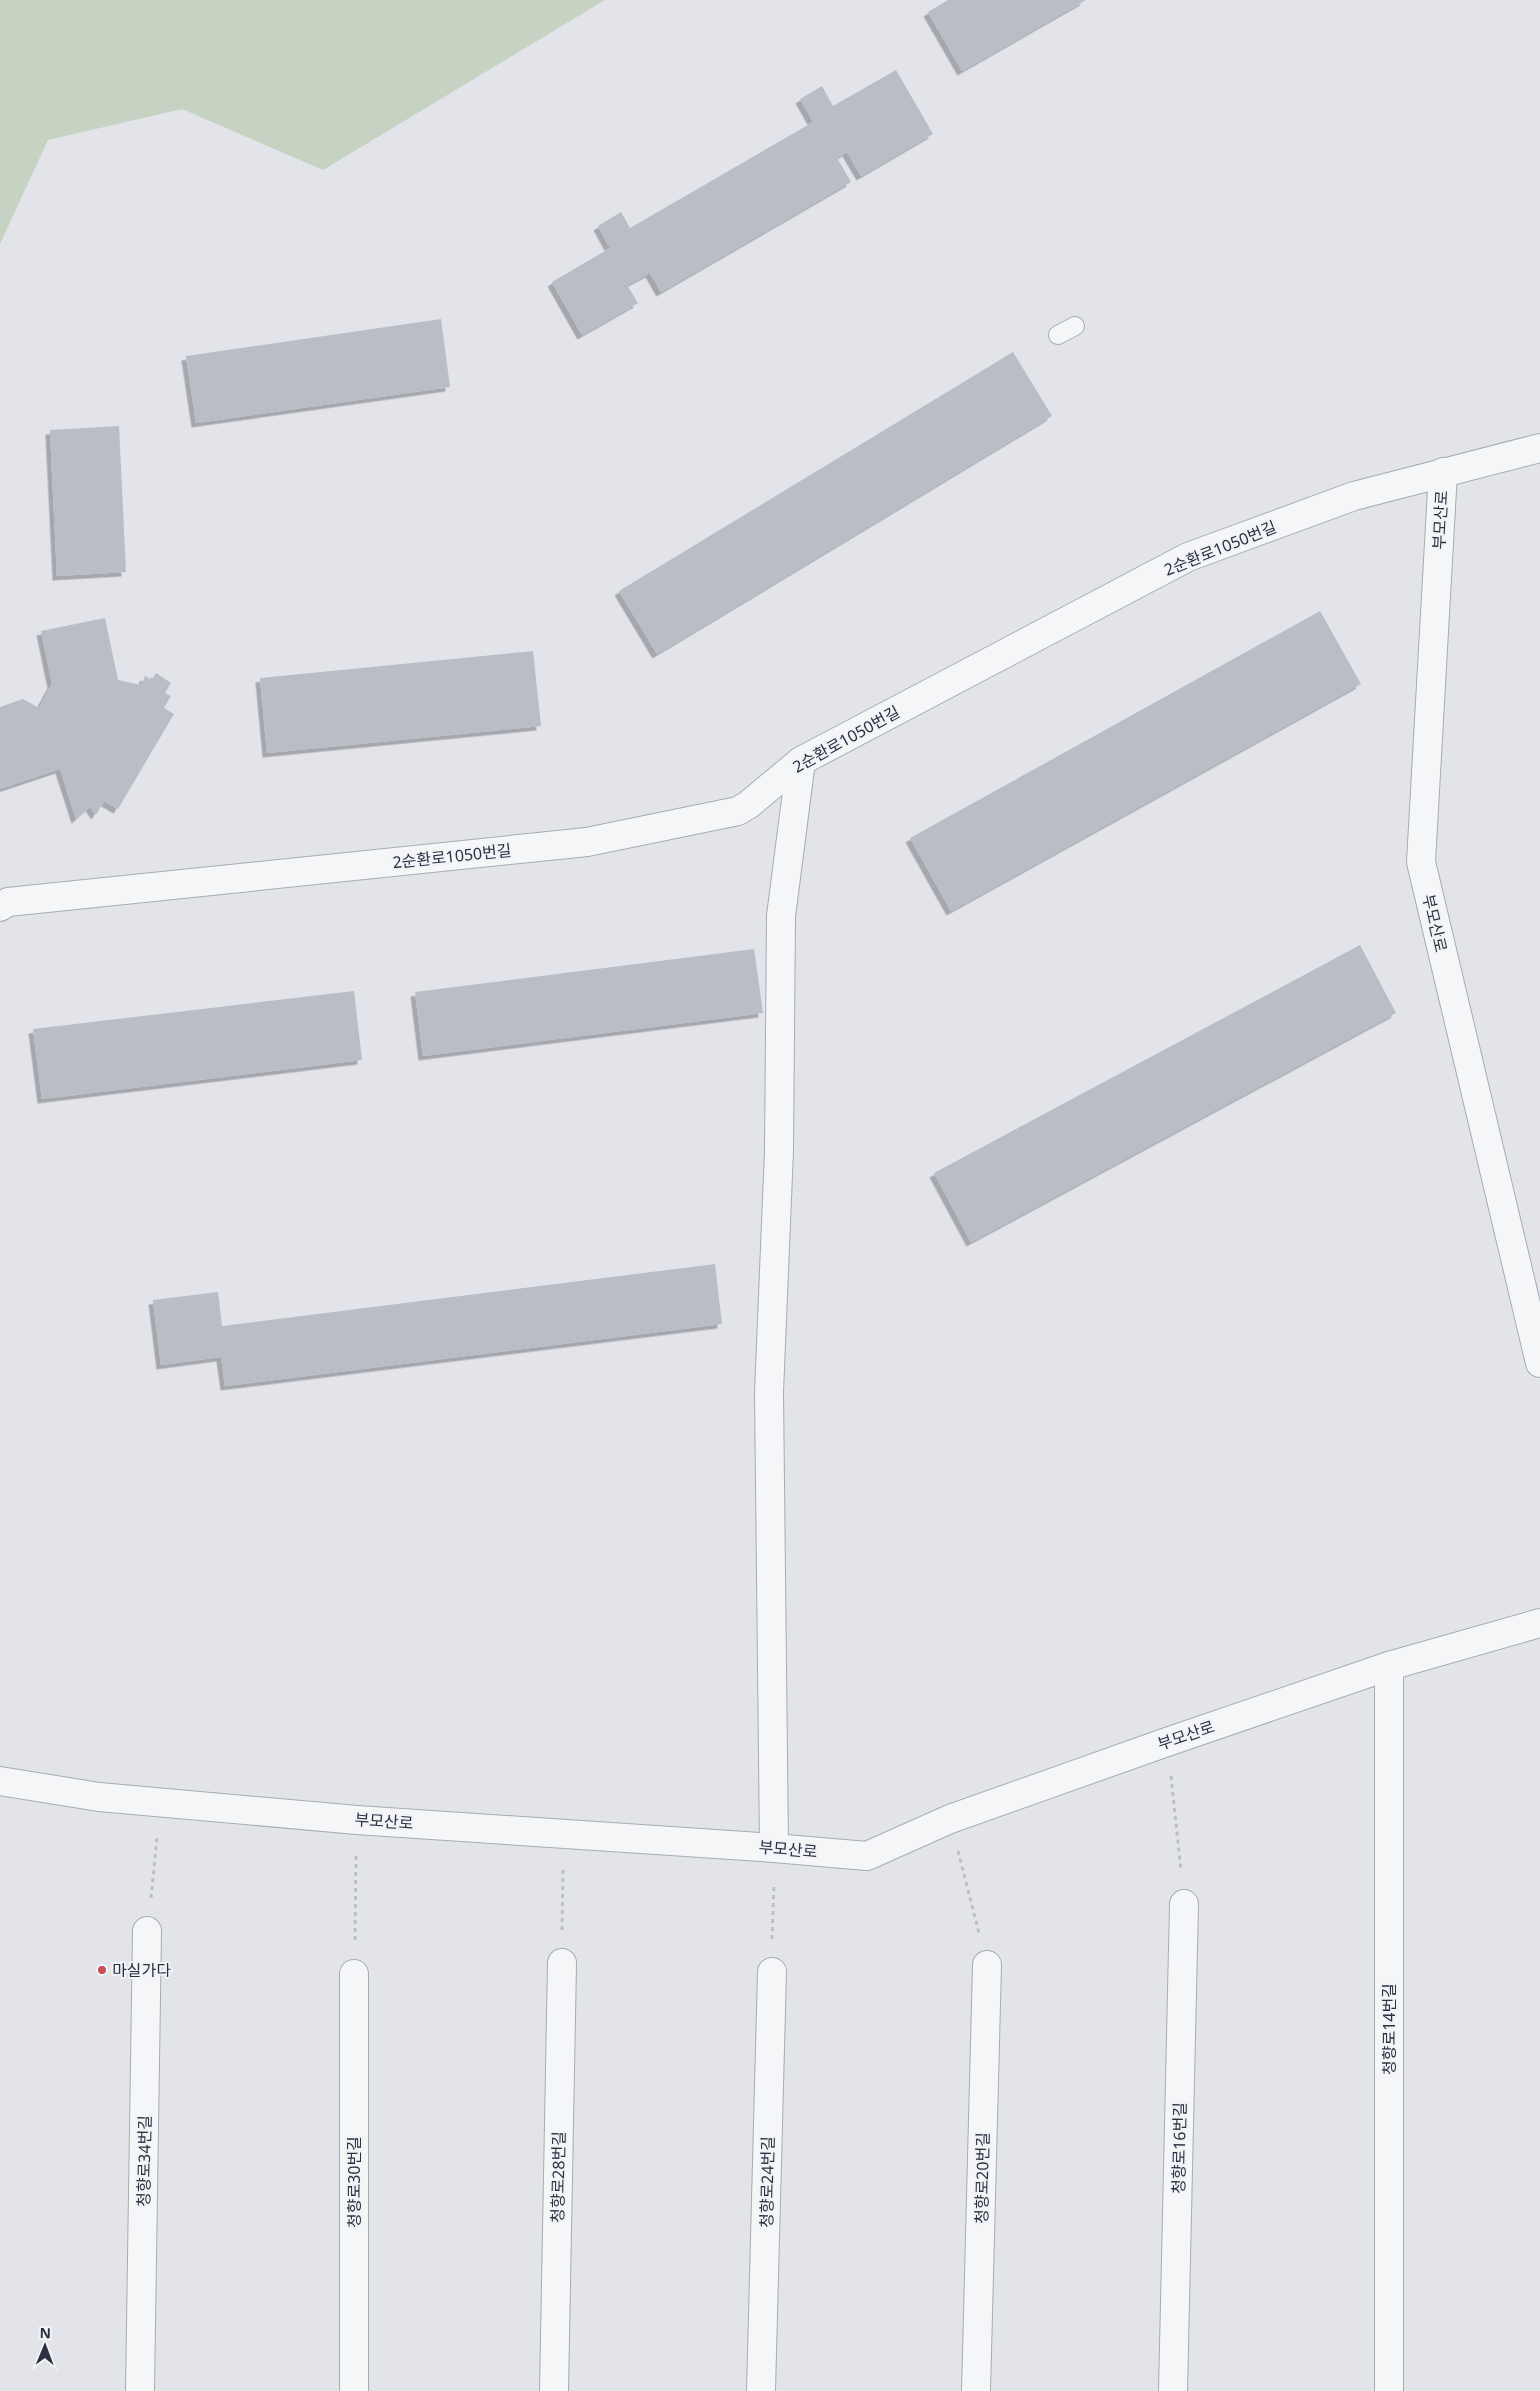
<svg xmlns="http://www.w3.org/2000/svg" width="1540" height="2391" viewBox="0 0 1540 2391" font-family="'Noto Sans','Noto Sans KR',sans-serif">
	<style>
		.green { fill: #c6d3c3 }
		.building { fill: #b9bdc6; filter: url(#shadow) }
		.lines { fill: none; stroke-linecap: round; stroke-linejoin: round }
		.lane-casing { stroke: #a7abb4; stroke-width: 20 }
		.street-casing { stroke: #a7abb4; stroke-width: 30 }
		.path { stroke: #bcbfc5; stroke-width: 3; stroke-dasharray: 4 4; stroke-linecap: butt }
		.lane { stroke: #f5f6f8; stroke-width: 18 }
		.street { stroke: #f5f6f8; stroke-width: 28 }
		.poi-dot { fill: #c94d55; stroke: #f2f3f7; stroke-width: 2 }
		.labels { text-anchor: middle; stroke-width: 4; stroke-linejoin: round; paint-order: stroke }
		.street-label { font-size: 16px; fill: #2b3141; stroke: #f2f3f7 }
		.poi-label { font-size: 16px; fill: #2b3141; stroke: #f2f3f7; text-anchor: start }
	</style>
	<defs>
		<filter id="shadow"><feDropShadow dx="-4.5" dy="4.5" stdDeviation="0" flood-color="#0004"/></filter>
	</defs>
	<rect width="100%" height="100%" fill="#e2e4ea"/>
	<polygon class="green" points="0,0 605,0 323,170 182,109 48,140 0,244"/>
	<g class="building">
		<polygon points="948,0 1086,0 962,71 928,12"/>
		<polygon points="896,70 933,134 861,176 847,152 837,158 851,182 661,292 650,273 627,285 638,303 582,335 552,282 610,248 598,226 621,212 630,228 813,122 800,99 822,86 833,106"/>
		<polygon points="441,319 450,387 196,423 186,356"/>
		<polygon points="1013,352 1052,416 657,654 619,591"/>
		<polygon points="119,426 126,572 57,576 50,430"/>
		<polygon points="1320,611 1361,684 951,911 910,838"/>
		<polygon points="105,618 118,680 141,685 145,676 152,680 156,673 171,683 165,693 171,696 164,708 174,714 118,809 104,801 96,815 90,807 76,819 60,769 0,789 0,707 23,699 39,708 52,684 41,631"/>
		<polygon points="533,651 541,726 267,753 260,678"/>
		<polygon points="1360,945 1396,1013 971,1242 934,1173"/>
		<polygon points="754,949 763,1013 423,1056 415,992"/>
		<polygon points="354,991 362,1060 42,1099 33,1029"/>
		<polygon points="715,1264 722,1324 225,1386 221,1357 161,1365 153,1300 218,1292 222,1326"/>
	</g>
	<g class="lines">
		<g class="lane-casing">
			<polyline id="lane" points="1058,335 1075,326"/>
		</g>
		<g class="street-casing">
			<g id="street">
				<polyline points="1443,472 1421,862 1540,1363"/>
				<polyline points="0,907 8,902 587,842 738,811 748,805 801,761 1188,557 1354,496 1540,448"/>
				<polyline points="1389,1666 1389,2391"/>
				<polyline points="0,1781 99,1797 357,1820 774,1848 867,1856 950,1819 1167,1742 1389,1666 1540,1623"/>
				<polyline points="774,1848 769,1392 779,1151 781,916 801,761"/>
				<polyline points="140,2391 147,1931"/>
				<polyline points="354,2391 354,1974"/>
				<polyline points="554,2391 562,1963"/>
				<polyline points="761,2391 772,1972"/>
				<polyline points="976,2391 987,1965"/>
				<polyline points="1173,2391 1184,1904"/>
			</g>
		</g>
		<g class="path">
			<polyline points="1171,1776 1181,1871"/>
			<polyline points="958,1851 979,1933"/>
			<polyline points="151,1898 157,1837"/>
			<polyline points="562,1930 563,1869"/>
			<polyline points="772,1939 774,1883"/>
			<polyline points="355,1940 356,1854"/>
		</g>
		<use href="#lane" class="lane"/>
		<use href="#street" class="street"/>
	</g>
	<circle class="poi-dot" cx="102" cy="1970" r="5"/>
	<g class="labels">
		<g class="street-label">
			<text transform="translate(1440 520) rotate(-87)" y="6">부모산로</text>
			<text transform="translate(1220 548) rotate(-22)" y="6">2순환로1050번길</text>
			<text transform="translate(846 739) rotate(-29)" y="6">2순환로1050번길</text>
			<text transform="translate(452 856) rotate(-6)" y="6">2순환로1050번길</text>
			<text transform="translate(1435 923) rotate(77)" y="6">부모산로</text>
			<text transform="translate(1186 1735) rotate(-19)" y="6">부모산로</text>
			<text transform="translate(384 1821) rotate(4)" y="6">부모산로</text>
			<text transform="translate(788 1849) rotate(5)" y="6">부모산로</text>
			<text transform="translate(1389 2029) rotate(-90)" y="6">청향로14번길</text>
			<text transform="translate(1179 2148) rotate(-89)" y="6">청향로16번길</text>
			<text transform="translate(144 2161) rotate(-89)" y="6">청향로34번길</text>
			<text transform="translate(558 2177) rotate(-89)" y="6">청향로28번길</text>
			<text transform="translate(982 2178) rotate(-89)" y="6">청향로20번길</text>
			<text transform="translate(354 2182) rotate(-90)" y="6">청향로30번길</text>
			<text transform="translate(767 2182) rotate(-89)" y="6">청향로24번길</text>
		</g>
		<g class="poi-label">
			<text x="112" y="1976">마실가다</text>
		</g>
	</g>
	<g transform="translate(45 2346) rotate(1)" stroke="#f2f3f7" stroke-width="4" paint-order="stroke">
	<path d="M0-4L9 19L0 12L-9 19Z" fill="#2b3141"/>
	<text y="-8" font-size="14" font-weight="bold" text-anchor="middle" fill="#2b3141">N</text>
	</g>
</svg>
